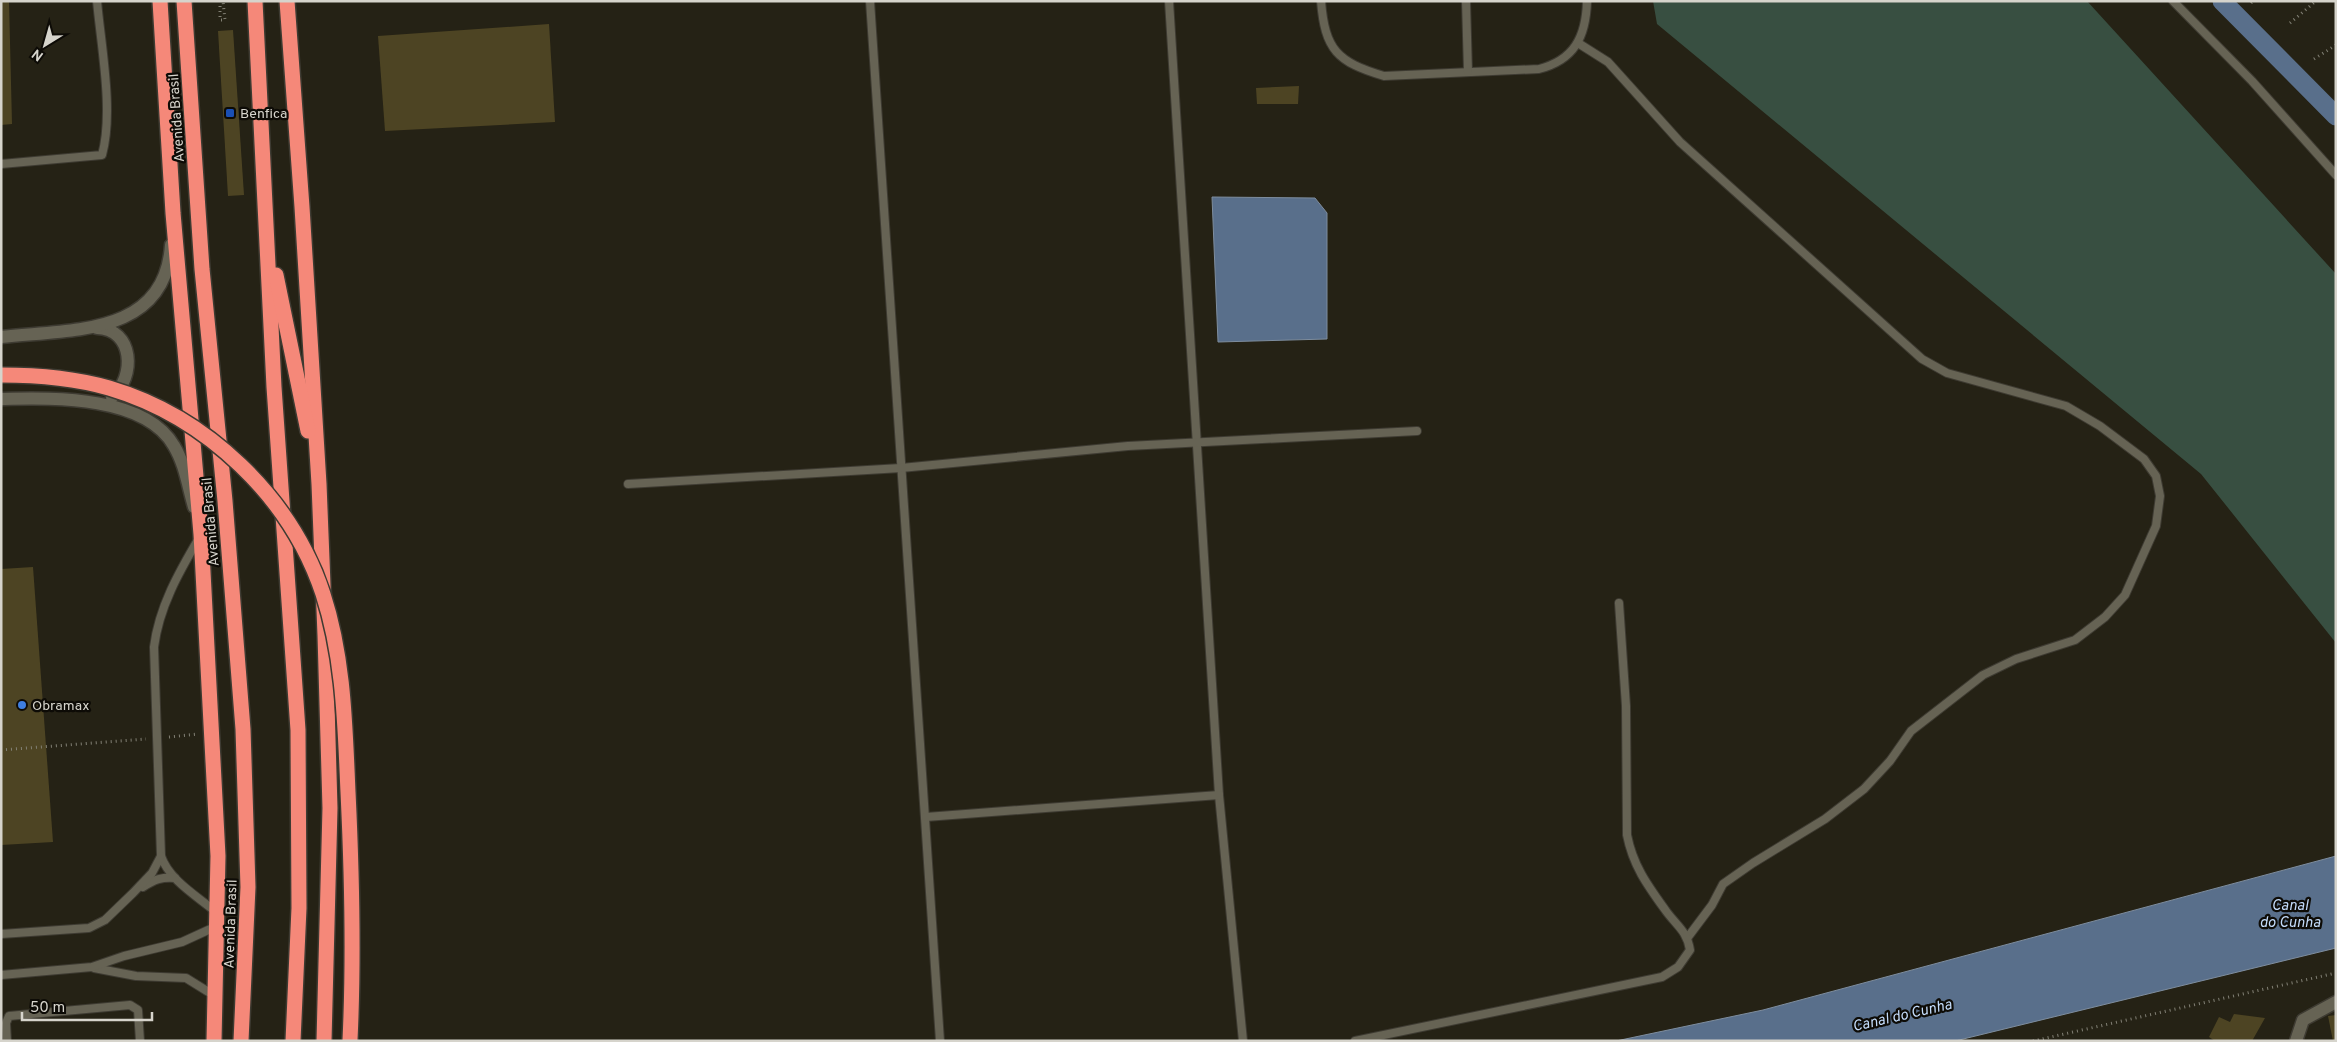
<svg xmlns="http://www.w3.org/2000/svg" width="2337" height="1042" viewBox="0 0 2337 1042" font-family="Overpass,sans-serif">
	<style>
		.green { fill: #384f41 }
		.water { fill: #596f8b; stroke: #7e8d9e }
		.lines { fill: none; stroke-linecap: round; stroke-linejoin: round }
		.canal { stroke: #596f8b; stroke-width: 19 }
		.building { fill: #4d4423 }
		.lane-casing { stroke: #3e3b32; stroke-width: 10 }
		.street-casing { stroke: #3e3b32; stroke-width: 15 }
		.highway-casing { stroke: #3e3b32; stroke-width: 18 }
		.path { stroke: #828075; stroke-width: 3; stroke-dasharray: 1 4; stroke-linecap: butt }
		.lane { stroke: #666354; stroke-width: 8 }
		.street { stroke: #666354; stroke-width: 12 }
		.highway { stroke: #f58879; stroke-width: 15 }
		.highway-bridge-casing { stroke: #3e3b32; stroke-width: 18; stroke-linecap: butt }
		.highway-bridge { stroke: #f58879; stroke-width: 15 }
		.transit-dot { fill: #1a4fb4; stroke: #0d0b06; stroke-width: 2 }
		.shop-dot { fill: #3f7fe0; stroke: #0d0b06; stroke-width: 2 }
		.labels { text-anchor: middle; stroke-width: 4.5; stroke-linejoin: round; paint-order: stroke }
		.poi-label { font-size: 14px; fill: #d6d4cc; stroke: #0d0b06; text-anchor: start }
		.street-label { font-size: 14px; fill: #d6d4cc; stroke: #0d0b06 }
		.water-label { font-size: 15px; font-style: italic; fill: #c4dcfb; stroke: #0d0b06 }
	</style>
	<rect width="100%" height="100%" fill="#252215"/>
	<polygon class="green" points="1653,1 2087,1 2336,274 2336,643 2201,474 1657,24"/>
	<g class="water">
		<polygon points="1212,197 1315,198 1327,213 1327,339 1218,342"/>
		<polygon points="2336,856 2336,948 1955,1041 1616,1041 1763,1010"/>
	</g>
	<g class="lines">
		<polyline class="canal" points="2222,1 2336,116"/>
	</g>
	<g class="building">
		<polygon points="1,1 9,1 12,124 1,125"/>
		<polygon points="549,24 555,122 385,131 378,36"/>
		<polygon points="233,30 244,195 228,196 218,31"/>
		<polygon points="1299,86 1298,104 1257,104 1256,88"/>
		<polygon points="33,567 53,842 1,845 1,569"/>
		<polygon points="2234,1014 2265,1018 2252,1041 2215,1041 2209,1037 2219,1017 2230,1022"/>
		<polygon points="2336,1015 2336,1041 2333,1041 2328,1016"/>
	</g>
	<g class="lines">
		<g class="lane-casing">
			<g id="lane">
				<polyline points="870,1 940,1041"/>
				<polyline points="1169,1 1219,795 1243,1041"/>
				<path d="M1321,1C1325,50 1337,62 1384,76L1539,69C1574,60 1586,37 1587,1"/>
				<polyline points="1466,1 1468,72"/>
				<polyline points="2173,1 2252,81 2336,175"/>
				<polyline points="1578,43 1608,62 1680,142 1922,359 1947,373 2066,406 2100,426 2144,459 2156,476 2160,496 2156,526 2125,595 2105,617 2075,640 2016,659 1983,675 1911,731 1890,761 1864,789 1825,819 1753,863 1723,884 1712,905 1688,937"/>
				<path d="M1,164L102,155C114,112 101,46 97,1"/>
				<polyline points="628,484 901,468 1128,446 1417,431"/>
				<path d="M199,538C179,572 159,607 154,647L161,856C169,880 197,896 216,912"/>
				<polyline points="926,817 1219,795"/>
				<path d="M143,887C155,879 162,877 175,878"/>
				<polyline points="1,934 89,928 105,920 133,893 152,873 161,856"/>
				<polyline points="94,968 136,976 186,978 215,996"/>
				<polyline points="1,975 92,967 124,956 182,942 217,926"/>
				<polyline points="7,1041 6,1023 9,1016 130,1005 138,1010 140,1041"/>
				<path d="M1355,1041L1662,977L1678,967L1690,950C1687,931 1677,926 1666,911C1648,886 1633,866 1627,835L1626,706L1619,603"/>
			</g>
		</g>
		<g class="street-casing">
			<g id="street">
				<path d="M97,328C134,329 136,377 112,397"/>
				<path d="M1,337C70,329 165,337 171,245"/>
				<path d="M1,399C52,398 145,395 174,446C185,464 188,487 194,507"/>
				<polyline points="2296,1041 2303,1020 2336,1002"/>
			</g>
		</g>
		<g class="highway-casing">
			<g id="highway">
				<polyline points="160,1 173,213 201,534 218,856 214,1041"/>
				<polyline points="184,1 202,269 225,501 243,729 248,887 241,1041"/>
				<polyline points="255,1 274,387 298,730 299,908 293,1041"/>
				<polyline points="287,1 302,207 319,484 325,635 330,808 324,1041"/>
				<polyline points="276,275 308,431"/>
			</g>
		</g>
		<g class="path">
			<polyline points="220,1 220,20 225,20 223,1"/>
			<polyline points="2251,3 2253,1"/>
			<polyline points="2290,23 2316,1"/>
			<polyline points="2314,59 2336,45"/>
			<polyline points="169,737 198,734"/>
			<polyline points="1,750 146,739"/>
			<polyline points="2033,1041 2336,973"/>
		</g>
		<use href="#lane" class="lane"/>
		<use href="#street" class="street"/>
		<use href="#highway" class="highway"/>
		<g class="highway-bridge-casing">
			<path id="highway-bridge" d="M1,375C38,375 74,378 109,388C207,417 291,497 323,594C344,658 345,726 348,792C352,875 354,957 350,1040"/>
		</g>
		<use href="#highway-bridge" class="highway-bridge"/>
	</g>
	<rect class="transit-dot" x="225" y="108" width="10" height="10" rx="2.5"/>
	<circle class="shop-dot" cx="22" cy="705" r="5"/>
	<g class="labels">
		<g class="poi-label">
			<text x="240" y="118">Benfica</text>
			<text x="32" y="710">Obramax</text>
		</g>
		<g class="street-label">
			<text transform="translate(176 118) rotate(-94)" y="5">Avenida Brasil</text>
			<text transform="translate(210 522) rotate(-95)" y="5">Avenida Brasil</text>
			<text transform="translate(230 924) rotate(-88)" y="5">Avenida Brasil</text>
		</g>
		<g class="water-label">
			<text x="2290" y="910">Canal<tspan x="2290" dy="17">do Cunha</tspan></text>
			<text transform="translate(1902 1015) rotate(-13)" y="5">Canal do Cunha</text>
		</g>
	</g>
	<rect width="2337" height="1042" fill="none" stroke="#d6d4cc" stroke-width="5"/>
	<g transform="translate(45 45) rotate(217)" stroke="#0d0b06" stroke-width="4" paint-order="stroke">
	<path d="M0-4L9 19L0 12L-9 19Z" fill="#d6d4cc"/>
	<text y="-8" font-size="14" font-weight="bold" text-anchor="middle" fill="#d6d4cc">N</text>
	</g>
	<path d="M22 1012v8h130v-8" fill="none" stroke="#d6d4cc" stroke-width="2.5"/>
	<text x="30" y="1012" font-size="15" fill="#d6d4cc" stroke="#0d0b06" stroke-width="4" paint-order="stroke">50 m</text>
</svg>
